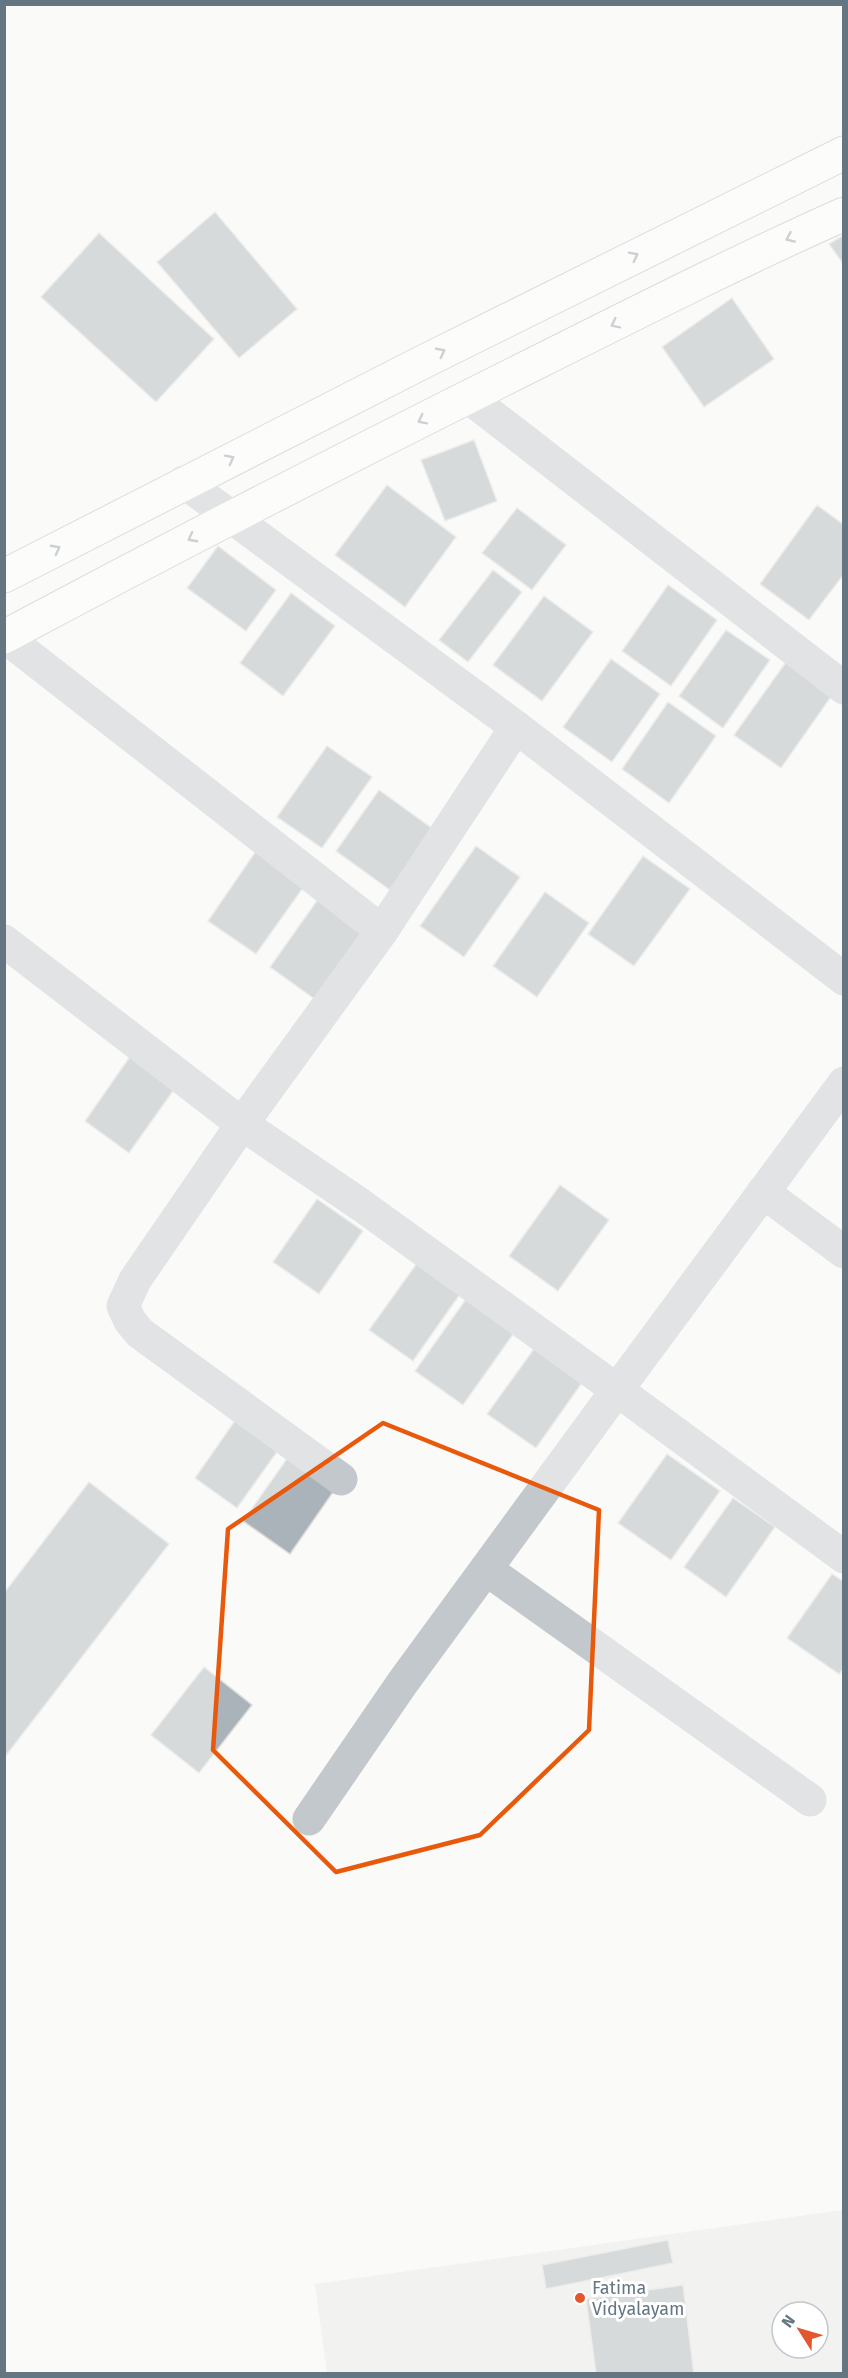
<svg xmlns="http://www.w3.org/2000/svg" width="848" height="2378" viewBox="0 0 848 2378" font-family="'Fira Sans',sans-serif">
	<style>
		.built { fill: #e8e9e9; fill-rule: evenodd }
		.building { fill: #aab3b9; stroke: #dcdcda; stroke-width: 1.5 }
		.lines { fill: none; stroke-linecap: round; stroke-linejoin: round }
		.major-casing { stroke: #b5babe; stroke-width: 35 }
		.minor { stroke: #c3c8cc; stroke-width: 33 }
		.major { stroke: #fff; stroke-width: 33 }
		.oneway { stroke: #939fa8 }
		.marked { fill: none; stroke: #e8590c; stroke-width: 4.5; stroke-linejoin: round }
		.poi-dot { fill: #e4572e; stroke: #fff; stroke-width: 2 }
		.labels { text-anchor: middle; stroke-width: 6; stroke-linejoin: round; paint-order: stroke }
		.poi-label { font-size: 18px; fill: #657683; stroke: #fff; text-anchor: start }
	</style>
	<rect width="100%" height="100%" fill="#fafaf8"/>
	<path class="built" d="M843,2210V2373H327L315,2284ZM782,2312H818V2348H782Z"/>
	<g class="building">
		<polygon points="215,212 297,309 239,358 157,262"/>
		<polygon points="99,233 214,339 156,402 41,297"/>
		<polygon points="844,235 844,265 829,244"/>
		<polygon points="732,298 774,359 704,407 662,347"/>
		<polygon points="474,440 497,501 445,521 421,460"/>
		<polygon points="387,485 456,537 405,607 335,555"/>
		<polygon points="817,505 844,525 844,574 809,620 760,584"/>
		<polygon points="517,508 566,545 532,590 482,553"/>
		<polygon points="218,546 276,590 246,631 187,588"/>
		<polygon points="493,570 522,592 468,662 439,640"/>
		<polygon points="668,585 717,620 671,686 622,651"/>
		<polygon points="291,593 335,626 283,696 240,663"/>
		<polygon points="544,596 593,632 542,701 493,665"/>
		<polygon points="726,630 770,660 723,728 679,696"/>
		<polygon points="611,659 660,694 612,762 563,727"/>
		<polygon points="786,662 833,694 781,768 734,735"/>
		<polygon points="668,702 716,736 669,803 622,769"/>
		<polygon points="327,746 372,777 322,848 277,817"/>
		<polygon points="379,790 433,829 390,890 336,851"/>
		<polygon points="476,846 520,877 464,957 420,926"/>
		<polygon points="256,851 305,885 256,954 208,921"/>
		<polygon points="643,856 690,889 634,966 588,934"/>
		<polygon points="545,892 589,923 537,997 493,966"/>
		<polygon points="321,895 367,927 316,1000 270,967"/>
		<polygon points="138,1045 183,1077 129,1153 85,1121"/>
		<polygon points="560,1185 609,1220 558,1291 509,1256"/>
		<polygon points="317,1199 363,1231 319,1294 273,1262"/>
		<polygon points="420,1259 463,1290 413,1361 369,1330"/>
		<polygon points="466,1299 514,1333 463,1405 415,1371"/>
		<polygon points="536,1346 584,1380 536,1448 487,1414"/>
		<polygon points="241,1412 284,1442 237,1508 195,1478"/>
		<polygon points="291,1453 338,1485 290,1554 243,1521"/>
		<polygon points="667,1454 720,1491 671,1560 618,1523"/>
		<polygon points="89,1482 169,1544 4,1758 4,1593"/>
		<polygon points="733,1498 775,1527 726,1597 684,1567"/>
		<polygon points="832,1574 844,1582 844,1668 839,1674 787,1638"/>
		<polygon points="204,1667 252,1705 199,1773 151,1735"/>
		<polygon points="668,2240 673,2263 546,2289 542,2265"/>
		<polygon points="683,2285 694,2374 596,2374 586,2299"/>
	</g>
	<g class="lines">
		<g class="major-casing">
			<g id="major">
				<polyline points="4,576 423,362 844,153"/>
				<path d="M4,637C182,542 361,450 542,360C642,310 741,260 844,214"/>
			</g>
		</g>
		<g class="minor">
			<polyline points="468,397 844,688"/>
			<polyline points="184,482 516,727 844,979"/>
			<polyline points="5,637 382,931"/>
			<polyline points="4,941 242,1124 361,1205 617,1390 844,1083"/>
			<polyline points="763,1192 844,1252"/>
			<polyline points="341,1479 140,1333 130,1321 123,1306 135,1280 242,1124 382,931 516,727"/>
			<polyline points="486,1569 810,1800"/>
			<polyline points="309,1819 403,1682 617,1390 844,1557"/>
		</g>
		<use href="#major" class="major"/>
	</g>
	<defs><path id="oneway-chevron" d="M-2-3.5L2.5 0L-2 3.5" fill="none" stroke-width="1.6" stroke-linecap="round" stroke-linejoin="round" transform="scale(1.5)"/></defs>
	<g class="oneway">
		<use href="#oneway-chevron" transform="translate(790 238) rotate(156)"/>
		<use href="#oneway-chevron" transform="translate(634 256) rotate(-27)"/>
		<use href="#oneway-chevron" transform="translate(615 324) rotate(154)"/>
		<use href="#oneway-chevron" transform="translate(441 352) rotate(-27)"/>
		<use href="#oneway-chevron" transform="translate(422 420) rotate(153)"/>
		<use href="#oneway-chevron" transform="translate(230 459) rotate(-27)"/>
		<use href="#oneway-chevron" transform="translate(192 538) rotate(152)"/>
		<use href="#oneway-chevron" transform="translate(56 549) rotate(-28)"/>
	</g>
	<path d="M0 0H848V2378H0ZM383,1423L599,1510L589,1730L480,1835L336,1872L213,1750L228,1529Z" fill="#fafaf8" fill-opacity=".55" fill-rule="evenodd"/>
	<path class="marked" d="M383,1423L599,1510L589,1730L480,1835L336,1872L213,1750L228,1529Z"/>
	<circle class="poi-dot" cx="580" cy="2298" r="6"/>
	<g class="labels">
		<g class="poi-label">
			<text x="592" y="2294">Fatima<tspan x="592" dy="21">Vidyalayam</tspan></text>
		</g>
	</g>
	<rect width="848" height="2378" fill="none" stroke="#657683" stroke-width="12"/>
	<g transform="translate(800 2330) rotate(307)"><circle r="28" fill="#ffffff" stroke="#c1c8cd" stroke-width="1.5"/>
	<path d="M0-4.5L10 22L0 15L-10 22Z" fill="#e4572e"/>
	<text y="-9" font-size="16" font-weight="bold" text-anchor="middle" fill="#657683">N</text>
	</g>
</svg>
